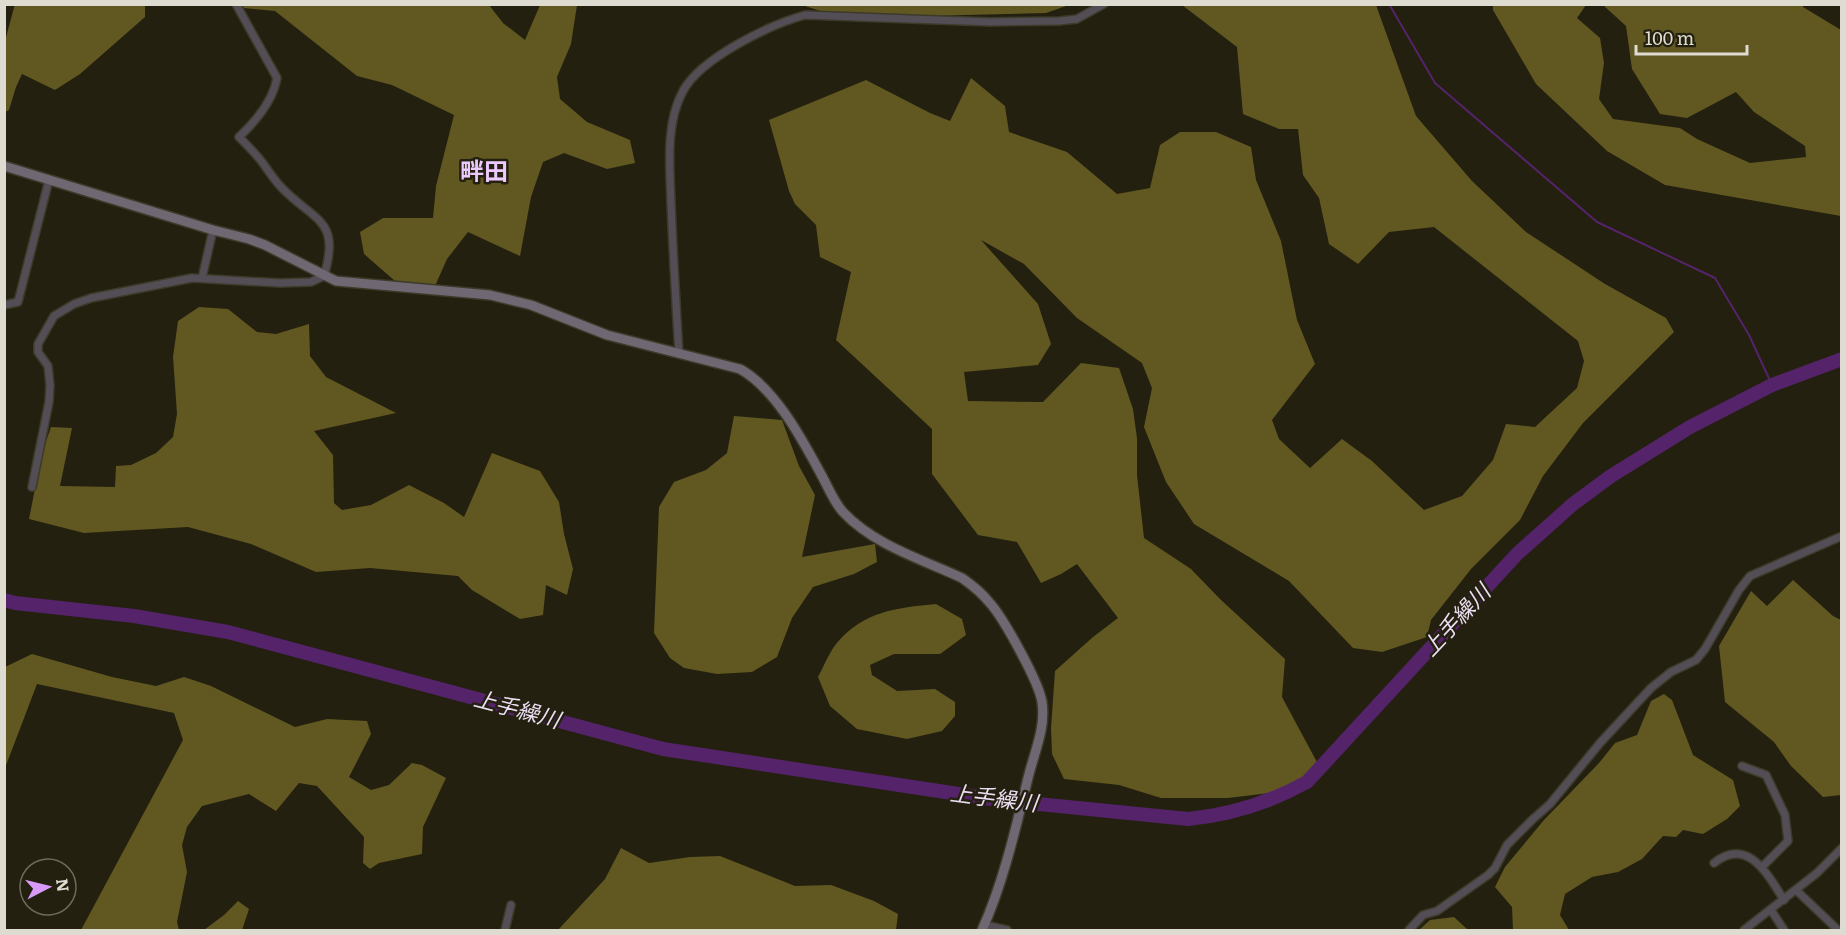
<svg xmlns="http://www.w3.org/2000/svg" width="1846" height="935" viewBox="0 0 1846 935" font-family="Literata,'Noto Sans JP',serif">
	<style>
		.forest { fill: #615721 }
		.lines { fill: none; stroke-linecap: round; stroke-linejoin: round }
		.stream { stroke: #54236a; stroke-width: 2 }
		.river { stroke: #54236a; stroke-width: 14 }
		.street-casing { stroke: #3d3a2a; stroke-width: 10 }
		.secondary-casing { stroke: #3d3a2a; stroke-width: 12 }
		.street { stroke: #534e55; stroke-width: 7 }
		.secondary { stroke: #6f6873; stroke-width: 9 }
		.labels { text-anchor: middle; stroke-width: 5; stroke-linejoin: round; paint-order: stroke }
		.water-label { font-size: 22px; font-style: italic; fill: #ebdef2; stroke: #23200f }
		.quarter-label { font-size: 24px; font-weight: bold; fill: #ecc9fe; stroke: #23200f }
	</style>
	<rect width="100%" height="100%" fill="#23200f"/>
	<g class="forest">
		<polygon points="15,4 145,5 145,17 80,74 55,90 22,74 16,87 9,110 5,112 5,41"/>
		<polygon points="242,5 489,5 503,23 525,40 540,5 577,5 571,44 557,77 560,99 587,122 630,140 635,163 607,169 564,153 543,162 531,197 520,256 468,232 447,259 435,286 403,288 364,254 360,232 383,218 433,218 436,186 454,115 392,85 357,76 275,11 244,8"/>
		<polygon points="802,5 1069,5 1046,13 842,18"/>
		<polygon points="1182,5 1376,5 1416,116 1472,181 1526,232 1605,284 1666,318 1674,332 1583,423 1543,476 1520,520 1471,569 1431,620 1427,637 1382,652 1353,648 1289,581 1194,524 1166,482 1144,427 1152,388 1142,363 1077,318 1024,264 981,240 1038,304 1051,344 1038,365 964,372 968,401 1043,402 1081,363 1119,368 1133,409 1137,438 1137,475 1144,538 1191,569 1220,599 1285,659 1282,697 1318,764 1286,791 1228,798 1161,798 1119,785 1064,779 1052,754 1051,728 1055,671 1093,637 1118,618 1077,564 1061,574 1041,583 1017,542 978,535 932,474 932,429 836,340 851,272 820,257 816,225 795,204 789,191 769,120 866,80 930,113 950,121 971,78 1005,106 1009,132 1067,152 1117,194 1150,188 1160,145 1180,132 1216,132 1251,147 1256,180 1281,241 1297,320 1315,364 1272,420 1279,439 1310,468 1342,439 1372,461 1424,510 1462,496 1493,460 1506,424 1535,427 1577,388 1584,361 1578,341 1434,227 1389,232 1358,264 1329,244 1319,198 1303,175 1298,129 1279,129 1243,114 1237,47"/>
		<polygon points="1493,5 1586,5 1577,18 1600,38 1604,63 1599,99 1613,119 1680,128 1697,139 1750,163 1806,157 1805,146 1754,112 1736,92 1687,118 1660,114 1632,69 1626,26 1603,5 1803,5 1803,7 1841,30 1841,216 1665,185 1607,151 1536,84 1493,10"/>
		<polygon points="199,307 228,309 257,332 276,334 309,324 310,356 326,377 396,413 314,431 333,455 334,503 342,510 371,505 409,485 444,503 464,517 492,453 540,471 559,502 564,534 573,569 567,595 546,585 543,615 520,619 472,590 458,576 370,568 316,572 251,544 188,527 84,533 29,519 42,453 51,427 72,428 60,486 115,487 116,466 131,465 156,453 173,437 177,414 173,357 178,321"/>
		<polygon points="734,416 782,420 799,466 815,495 802,557 875,544 877,562 854,574 813,587 792,618 777,657 752,672 717,674 684,668 670,658 654,633 659,507 674,482 706,470 727,453"/>
		<polygon points="1793,580 1833,616 1841,620 1841,795 1823,797 1791,766 1774,742 1725,702 1719,646 1751,591 1767,606"/>
		<path d="M936,604L962,619L966,635L940,654H894L870,665L872,675L897,691L935,689L955,702V716L942,731L907,739L857,729L830,706L818,677C824,666 829,653 836,644C863,611 896,608 936,604Z"/>
		<polygon points="32,654 112,677 156,686 184,677 211,686 295,727 327,719 367,721 371,734 349,777 371,790 389,785 412,763 422,765 446,778 423,827 422,854 379,863 370,869 363,863 364,837 317,786 299,783 276,811 249,794 202,806 187,827 182,845 187,872 177,922 179,930 81,930 183,740 174,713 37,684 5,768 5,667"/>
		<polygon points="1664,694 1672,700 1693,755 1733,780 1740,806 1727,819 1703,834 1683,830 1676,837 1663,836 1642,859 1618,872 1592,877 1565,894 1560,915 1569,930 1513,930 1512,907 1495,887 1505,867 1544,820 1599,763 1615,743 1637,735 1651,701"/>
		<polygon points="621,848 649,863 690,857 720,856 795,886 831,885 874,901 898,914 896,930 558,930 605,879"/>
		<polygon points="238,901 249,909 242,930 204,930 224,915"/>
		<polygon points="1454,917 1468,930 1419,930 1430,920"/>
	</g>
	<g class="lines">
		<polyline class="stream" points="1389,4 1435,83 1597,222 1715,278 1749,335 1772,385"/>
		<path class="river" d="M4,600L15,603L134,616L228,632L663,749L998,800L1188,819C1229,815 1271,802 1307,782L1517,554L1573,504L1611,476L1690,427L1772,385L1842,359"/>
		<g class="street-casing">
			<g id="street">
				<polyline points="202,278 213,230"/>
				<polyline points="4,305 18,302 49,180"/>
				<path d="M679,354C676,304 673,253 671,203C670,167 665,124 683,91C701,58 769,25 805,15L990,22L1059,21L1077,19L1104,4"/>
				<path d="M32,487L49,402L50,385L48,366L38,352V344L54,316L74,304L91,298L192,278L280,283L311,282L324,276C341,219 315,222 282,188C274,180 268,170 262,162C255,153 247,145 239,137C255,122 273,101 277,78L236,4"/>
				<polyline points="1742,766 1766,775 1785,815 1788,841 1762,867"/>
				<path d="M1714,863C1748,836 1768,875 1784,900"/>
				<polyline points="1796,890 1838,930"/>
				<polyline points="1771,910 1784,930"/>
				<polyline points="985,925 1007,930"/>
				<polyline points="505,930 511,905"/>
				<polyline points="1409,930 1423,915 1437,911 1488,875 1495,868 1507,845 1533,819 1550,804 1600,743 1651,688 1671,672 1696,660 1705,649 1739,590 1750,576 1842,536"/>
				<polyline points="1744,930 1817,873 1842,848"/>
			</g>
		</g>
		<g class="secondary-casing">
			<path id="secondary" d="M4,166L213,230L249,239L265,245L336,281L490,295L531,305L607,335L740,369C776,389 803,441 822,476C828,487 834,502 843,512C874,545 921,559 962,578C972,585 981,592 989,602C1003,617 1039,682 1042,702C1046,728 1034,753 1028,778C1016,827 1003,884 982,930"/>
		</g>
		<use href="#street" class="street"/>
		<use href="#secondary" class="secondary"/>
	</g>
	<g class="labels">
		<g class="water-label">
			<text transform="translate(1456 620) rotate(-47)" y="8">上手繰川</text>
			<text transform="translate(517 709) rotate(15)" y="8">上手繰川</text>
			<text transform="translate(994 798) rotate(7)" y="8">上手繰川</text>
		</g>
		<g class="quarter-label">
			<text x="484" y="180">畔田</text>
		</g>
	</g>
	<rect width="1846" height="935" fill="none" stroke="#dedcd1" stroke-width="12"/>
	<g transform="translate(48 887) rotate(83)"><circle r="28" fill="#23200f" stroke="#6e6b5d" stroke-width="1.5"/>
	<path d="M0-4.5L10 22L0 15L-10 22Z" fill="#d89af8"/>
	<text y="-9" font-size="16" font-weight="bold" text-anchor="middle" fill="#dedcd1">N</text>
	</g>
	<path d="M1636 45v9h111v-9" fill="none" stroke="#dedcd1" stroke-width="3"/>
	<text x="1645" y="45" font-size="18" fill="#dedcd1" stroke="#23200f" stroke-width="4.5" paint-order="stroke">100 m</text>
</svg>
